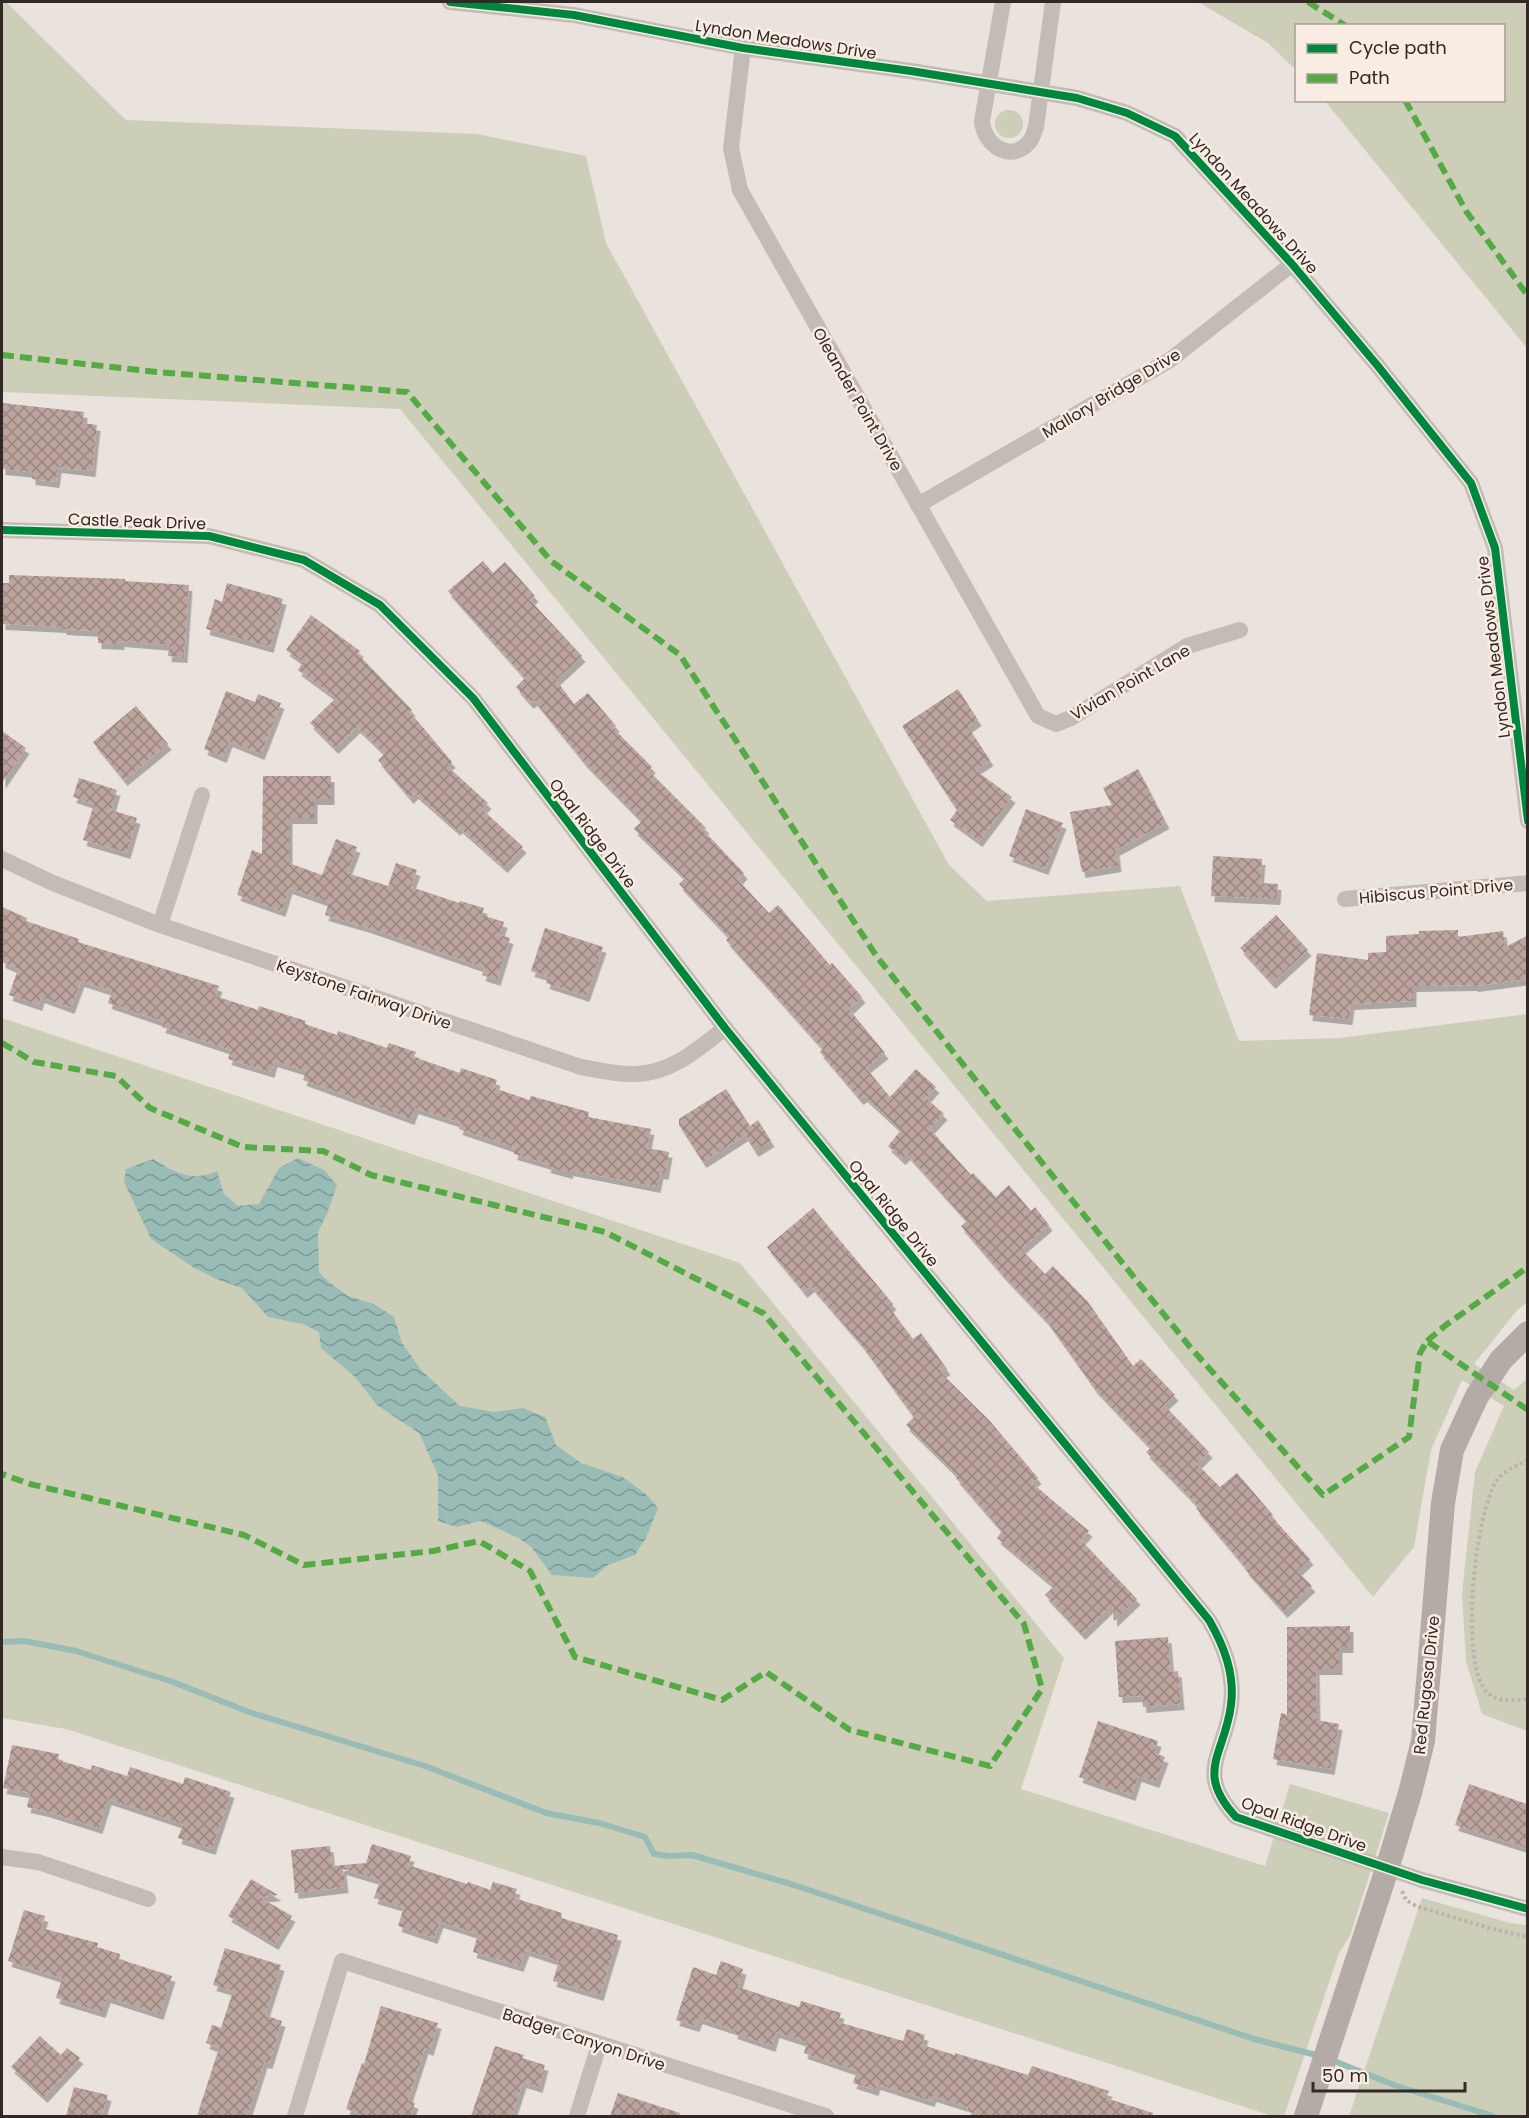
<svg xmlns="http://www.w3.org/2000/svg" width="1529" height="2118" viewBox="0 0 1529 2118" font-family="Poppins,sans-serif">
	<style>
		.green { fill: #cdceb7 }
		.water { fill: url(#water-waves) }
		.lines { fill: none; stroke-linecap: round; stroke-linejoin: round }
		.stream { stroke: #9abcb7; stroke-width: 6 }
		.building { fill: url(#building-cross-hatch); filter: url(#shadow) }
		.path { stroke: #bbb3af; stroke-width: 4; stroke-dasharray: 3 3; stroke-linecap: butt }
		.street { stroke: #c3bbb6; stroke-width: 16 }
		.secondary { stroke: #b4aba7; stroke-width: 24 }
		.quiet { stroke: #54aa44; stroke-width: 6; stroke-dasharray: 12 6; stroke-linecap: butt }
		.cycleway-casing { stroke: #f8ece3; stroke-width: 11 }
		.cycleway { stroke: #00873e; stroke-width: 8 }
		.labels { text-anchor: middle; stroke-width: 5; stroke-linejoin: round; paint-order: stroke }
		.street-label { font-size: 16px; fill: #322825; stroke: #f8ece3 }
	</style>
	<defs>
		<pattern id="water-waves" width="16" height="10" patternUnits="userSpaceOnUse" patternTransform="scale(1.5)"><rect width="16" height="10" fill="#9abcb7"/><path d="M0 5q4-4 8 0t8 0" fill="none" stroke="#7e9995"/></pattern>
		<pattern id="building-cross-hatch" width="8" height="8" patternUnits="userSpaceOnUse" patternTransform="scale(1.5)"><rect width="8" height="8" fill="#bda49f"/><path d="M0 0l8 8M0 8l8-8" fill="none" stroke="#9a8681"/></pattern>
		<filter id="shadow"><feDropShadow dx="3.5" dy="6" stdDeviation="0" flood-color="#0004"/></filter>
	</defs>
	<rect width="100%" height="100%" fill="#eae2dd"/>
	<g class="green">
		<polygon points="2,2 6,2 126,120 477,134 586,156 606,243 949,865 987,901 1180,886 1239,1041 1339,1038 1527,1014 1527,1303 1518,1309 1474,1364 1514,1390 1527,1379 1527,1731 1482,1714 1466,1661 1462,1594 1475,1472 1504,1406 1462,1380 1431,1450 1414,1547 1373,1597 400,409 2,392"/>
		<polygon points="1198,2 1523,2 1527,5 1527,348 1325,101 1504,100 1504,26 1296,26 1296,70 1268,43"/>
		<circle cx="1009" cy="124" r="14"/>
		<polygon points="2,1018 740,1263 1064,1658 1021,1789 1265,1866 1290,1784 1389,1813 1350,1936 1339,1953 1284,2116 1272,2116 66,1729 2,1718"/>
		<polygon points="1422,1898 1510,1923 1527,1925 1527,2116 1349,2116"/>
	</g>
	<path class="water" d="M298,1158L324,1170L337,1185L327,1214L318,1232L319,1272L329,1282L348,1296L374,1304L394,1317L402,1343L421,1370L460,1406L494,1412L523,1408L545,1417L556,1445L581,1463L623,1477L646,1494L658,1508L646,1538L635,1555L608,1565L593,1578L552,1575L532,1548L519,1538L481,1521L457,1527L438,1521V1475L419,1433L377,1405L355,1377L321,1348L319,1332L303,1324L268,1317L242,1288L216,1279L193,1267L151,1239L124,1182L126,1169L153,1159C175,1172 191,1183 217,1171L224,1194L238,1206L259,1204L279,1168Z"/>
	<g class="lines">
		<g class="stream">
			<polyline points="2,1642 24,1641 76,1651 173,1682 249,1712 425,1766 546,1813 599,1823 645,1837 654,1854 669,1856 692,1855 794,1885 1254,2039 1320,2056"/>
			<polyline points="1329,2059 1394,2085 1493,2116"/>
		</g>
	</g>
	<g class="building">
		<polygon points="2,403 84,412 83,423 97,425 92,471 58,467 56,482 32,479 32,472 2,469"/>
		<polygon points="483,561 493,573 505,562 535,596 530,600 582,656 556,680 574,704 588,693 616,726 613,728 652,767 649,771 706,828 703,830 744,873 738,880 769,913 778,905 830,965 832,963 862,997 849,1009 885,1053 866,1068 890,1097 916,1069 936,1087 926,1098 944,1114 930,1129 971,1175 973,1173 996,1197 1009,1185 1031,1211 1035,1207 1049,1225 1021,1249 1045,1274 1053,1266 1088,1302 1133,1366 1141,1359 1175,1395 1164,1405 1209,1452 1197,1464 1220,1487 1237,1473 1273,1515 1272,1517 1310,1559 1297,1571 1312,1586 1284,1612 1245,1569 1246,1568 1196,1508 1198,1506 1146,1452 1151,1448 1095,1389 1046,1320 1002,1274 961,1226 967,1221 907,1154 902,1159 888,1146 901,1130 864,1096 860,1099 820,1052 823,1049 726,940 729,937 679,884 685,878 634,829 642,821 584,762 534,700 530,703 516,687 525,678 448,591"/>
		<polygon points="9,575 125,579 125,581 189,585 184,657 168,656 169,645 121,641 121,644 98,643 98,631 63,629 63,627 2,624 2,583 9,583"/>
		<polygon points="227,583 283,599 270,647 206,629 215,599 222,602"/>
		<polygon points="311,615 360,651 358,654 412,710 410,712 452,762 447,766 488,803 482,809 523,847 504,867 459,827 457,830 415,793 410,798 378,760 385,754 357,727 335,748 310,723 336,698 298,670 303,662 286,650"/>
		<polygon points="958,689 978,720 968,727 990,760 975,770 1012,797 979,841 950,820 957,810 902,726"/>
		<polygon points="226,691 255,702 258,694 281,703 261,754 229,741 223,757 204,749"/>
		<polygon points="136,706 168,744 124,780 93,742"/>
		<polygon points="2,731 26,748 2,783"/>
		<polygon points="1138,769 1166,823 1116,850 1118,866 1082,872 1070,812 1112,805 1103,788"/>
		<polygon points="263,776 331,776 331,799 314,799 314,818 289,818 289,863 322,875 336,839 357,847 347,873 388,886 396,863 417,870 411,887 459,903 460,901 484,908 482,915 504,922 500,935 510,938 497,980 482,975 485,968 367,927 325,915 329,902 289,888 282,911 237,895 252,850 262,854"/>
		<polygon points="79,778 117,790 111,810 137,818 127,853 83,840 94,804 73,797"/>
		<polygon points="1026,809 1063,823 1045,869 1009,856"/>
		<polygon points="1213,856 1262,859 1260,883 1278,884 1277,899 1211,896"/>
		<polygon points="2,907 27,918 26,921 79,939 78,942 219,986 215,996 258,1010 259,1006 306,1021 305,1024 337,1035 338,1031 387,1048 389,1043 416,1052 414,1057 460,1073 461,1068 497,1080 494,1088 529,1100 531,1096 589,1112 588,1117 651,1129 647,1148 669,1152 665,1174 660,1173 657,1187 570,1170 569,1173 547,1167 548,1164 514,1154 515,1148 459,1129 461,1123 415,1108 411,1119 303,1080 306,1071 274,1061 271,1072 228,1059 231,1050 162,1027 164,1022 108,1003 112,991 81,981 71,1008 41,997 39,1005 9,995 18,969 2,962"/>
		<polygon points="1276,915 1308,950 1272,983 1240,948"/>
		<polygon points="545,928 603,947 586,996 546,983 548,976 531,971"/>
		<polygon points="1458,930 1458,937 1503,931 1505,947 1527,936 1527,979 1475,986 1474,985 1413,986 1413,1001 1351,1004 1349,1019 1309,1015 1317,953 1368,960 1368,953 1386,952 1386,936 1419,934 1419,931"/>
		<polygon points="726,1089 750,1126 758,1120 771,1141 755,1151 745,1135 703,1162 679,1125 679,1119"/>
		<polygon points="813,1208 893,1304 889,1307 913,1339 921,1333 947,1369 941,1373 989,1420 1038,1478 1032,1483 1089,1531 1081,1540 1137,1599 1114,1621 1112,1605 1082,1634 1045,1595 1054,1586 997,1538 1002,1531 956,1478 958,1476 906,1425 914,1417 861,1344 811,1286 804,1292 767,1247"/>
		<polygon points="1350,1626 1350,1647 1339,1647 1339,1669 1316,1669 1317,1720 1339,1724 1331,1769 1273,1759 1281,1713 1287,1715 1287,1627"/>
		<polygon points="1168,1637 1171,1672 1178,1671 1181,1704 1143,1707 1142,1696 1119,1697 1115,1641"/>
		<polygon points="1098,1721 1158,1741 1154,1753 1165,1757 1156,1782 1138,1776 1132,1795 1079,1777"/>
		<polygon points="12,1745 59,1754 58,1760 91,1770 92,1765 127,1776 130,1767 183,1784 185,1777 231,1792 212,1849 178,1838 183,1824 108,1799 99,1828 45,1811 27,1807 30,1793 3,1788"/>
		<polygon points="1469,1784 1527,1804 1527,1848 1455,1825"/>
		<polygon points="372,1844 411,1856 408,1865 467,1884 468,1882 490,1890 493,1882 517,1889 514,1898 562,1913 561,1918 618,1935 600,1995 553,1981 559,1961 526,1950 520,1966 473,1952 478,1934 440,1922 434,1938 398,1926 404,1907 374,1898 380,1880 343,1869 345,1887 295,1893 291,1850 330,1846 332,1866 366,1863"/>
		<polygon points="251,1879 278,1895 259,1897 292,1916 275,1944 228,1916"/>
		<polygon points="24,1910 45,1916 41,1928 98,1943 97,1947 120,1954 119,1959 172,1976 160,2014 107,1997 102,2012 56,1998 62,1978 8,1961"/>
		<polygon points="225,1948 281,1965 265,2015 282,2021 269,2063 264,2062 247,2116 197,2116 219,2048 206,2043 212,2025 221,2028 233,1991 213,1985"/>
		<polygon points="721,1961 743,1969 738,1987 799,2007 801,2001 841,2013 838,2022 903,2041 907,2029 925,2035 922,2045 955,2055 955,2053 1028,2075 1032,2066 1109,2091 1106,2098 1153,2113 1152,2116 985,2116 967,2111 968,2107 933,2096 931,2101 877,2084 875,2090 853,2083 857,2071 804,2053 807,2042 776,2032 772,2046 734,2033 735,2030 699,2018 696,2026 676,2020 693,1967 716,1975"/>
		<polygon points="381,2006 438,2023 430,2050 425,2048 408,2100 415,2103 410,2116 365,2116 346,2109 362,2063 364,2064"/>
		<polygon points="40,2036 61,2055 67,2048 80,2058 44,2097 11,2067"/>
		<polygon points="495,2046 524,2055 522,2058 545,2065 539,2087 523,2082 512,2116 471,2116"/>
		<polygon points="74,2087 108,2095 102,2116 66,2116"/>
		<polygon points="618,2093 680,2113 679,2116 610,2116"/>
	</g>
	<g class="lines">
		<g class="path">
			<path d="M1528,1460C1517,1465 1505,1470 1497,1480C1475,1512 1458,1667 1488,1693C1498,1703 1515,1700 1528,1699"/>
			<polyline points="1402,1891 1406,1900 1416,1906 1489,1928 1528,1937"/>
		</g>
		<g class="street">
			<polyline points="450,2 574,15 743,48 911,71 1077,98 1127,113 1175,136 1292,264 1377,365 1471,483 1495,548 1528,821"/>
			<path d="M1003,2L982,121C984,146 1012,164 1030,141C1033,137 1034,132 1036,127L1053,2"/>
			<polyline points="743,48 731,148 740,190 1038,716 1056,724 1071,718 1187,646 1240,630"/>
			<polyline points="918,505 1170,360 1292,264"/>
			<path d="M2,530L209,536L304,560L380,605L473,698L725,1028L1209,1620C1224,1646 1235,1674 1231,1705C1225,1754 1194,1772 1236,1817L1422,1880L1528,1909"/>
			<path d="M2,859L53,883L160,925L581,1067C599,1070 618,1075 636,1074C672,1073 698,1049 725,1028"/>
			<polyline points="1345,899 1528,883"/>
			<polyline points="160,925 202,795"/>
			<polyline points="2,1857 38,1862 148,1899"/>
			<polyline points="295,2116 342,1961 826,2116"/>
			<polyline points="577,2116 599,2045"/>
		</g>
		<polyline class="secondary" points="1306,2116 1387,1869 1410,1793 1423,1741 1443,1503 1452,1450 1477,1396 1501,1360 1528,1333"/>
		<g class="quiet">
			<polyline points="1308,2 1346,26"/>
			<polyline points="1405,100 1466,211 1528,296"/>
			<polyline points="2,355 157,372 407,392 551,561 680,655 877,957 1190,1347 1323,1495 1409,1437 1420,1353 1427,1341 1528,1410"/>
			<polyline points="2,1043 34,1062 116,1076 150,1108 243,1147 323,1151 371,1175 605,1232 763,1313 1024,1624 1042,1689 990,1766 850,1730 766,1672 722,1700 575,1657 530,1571 479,1541 433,1551 304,1565 244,1535 30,1484 2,1474"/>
			<polyline points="1427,1341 1446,1325 1528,1267"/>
		</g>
		<g class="cycleway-casing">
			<g id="cycleway">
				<polyline points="450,2 574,15 743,48 911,71 1077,98 1127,113 1175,136 1292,264 1377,365 1471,483 1495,548 1528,821"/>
				<path d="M2,530L209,536L304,560L380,605L473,698L725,1028L1209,1620C1224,1646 1235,1674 1231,1705C1225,1754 1194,1772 1236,1817L1422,1880L1528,1909"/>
			</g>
		</g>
		<use href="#cycleway" class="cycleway"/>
	</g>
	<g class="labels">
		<g class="street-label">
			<text transform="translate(786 39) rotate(9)" y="6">Lyndon Meadows Drive</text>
			<text transform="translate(1254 203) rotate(48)" y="6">Lyndon Meadows Drive</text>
			<text transform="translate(1111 393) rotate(-31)" y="6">Mallory Bridge Drive</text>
			<text transform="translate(858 399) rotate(60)" y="6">Oleander Point Drive</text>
			<text transform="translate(137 521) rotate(2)" y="6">Castle Peak Drive</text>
			<text transform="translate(1493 647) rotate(-97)" y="6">Lyndon Meadows Drive</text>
			<text transform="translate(1130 682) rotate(-30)" y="6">Vivian Point Lane</text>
			<text transform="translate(593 833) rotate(53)" y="6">Opal Ridge Drive</text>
			<text transform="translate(1436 891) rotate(-5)" y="6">Hibiscus Point Drive</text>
			<text transform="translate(364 994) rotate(19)" y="6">Keystone Fairway Drive</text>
			<text transform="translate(894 1213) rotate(51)" y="6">Opal Ridge Drive</text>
			<text transform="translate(1426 1685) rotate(-84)" y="6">Red Rugosa Drive</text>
			<text transform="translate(1304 1824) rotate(20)" y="6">Opal Ridge Drive</text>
			<text transform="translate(584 2039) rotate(18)" y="6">Badger Canyon Drive</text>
		</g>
	</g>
	<rect width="1529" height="2118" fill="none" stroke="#322825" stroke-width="6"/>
	<rect x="1295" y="24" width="210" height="78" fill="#f8ece3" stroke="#a99e97" stroke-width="1.5"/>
	<rect x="1307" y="44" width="30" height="9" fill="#00873e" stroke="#a99e97" stroke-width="1.5"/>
	<text x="1349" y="54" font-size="18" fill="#322825">Cycle path</text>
	<rect x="1307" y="74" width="30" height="9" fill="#54aa44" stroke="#a99e97" stroke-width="1.5"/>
	<text x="1349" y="84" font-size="18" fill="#322825">Path</text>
	<path d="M1313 2082v9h152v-9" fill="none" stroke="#322825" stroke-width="3"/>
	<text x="1322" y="2082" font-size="18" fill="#322825" stroke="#f8ece3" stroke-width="4.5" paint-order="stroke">50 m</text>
</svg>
